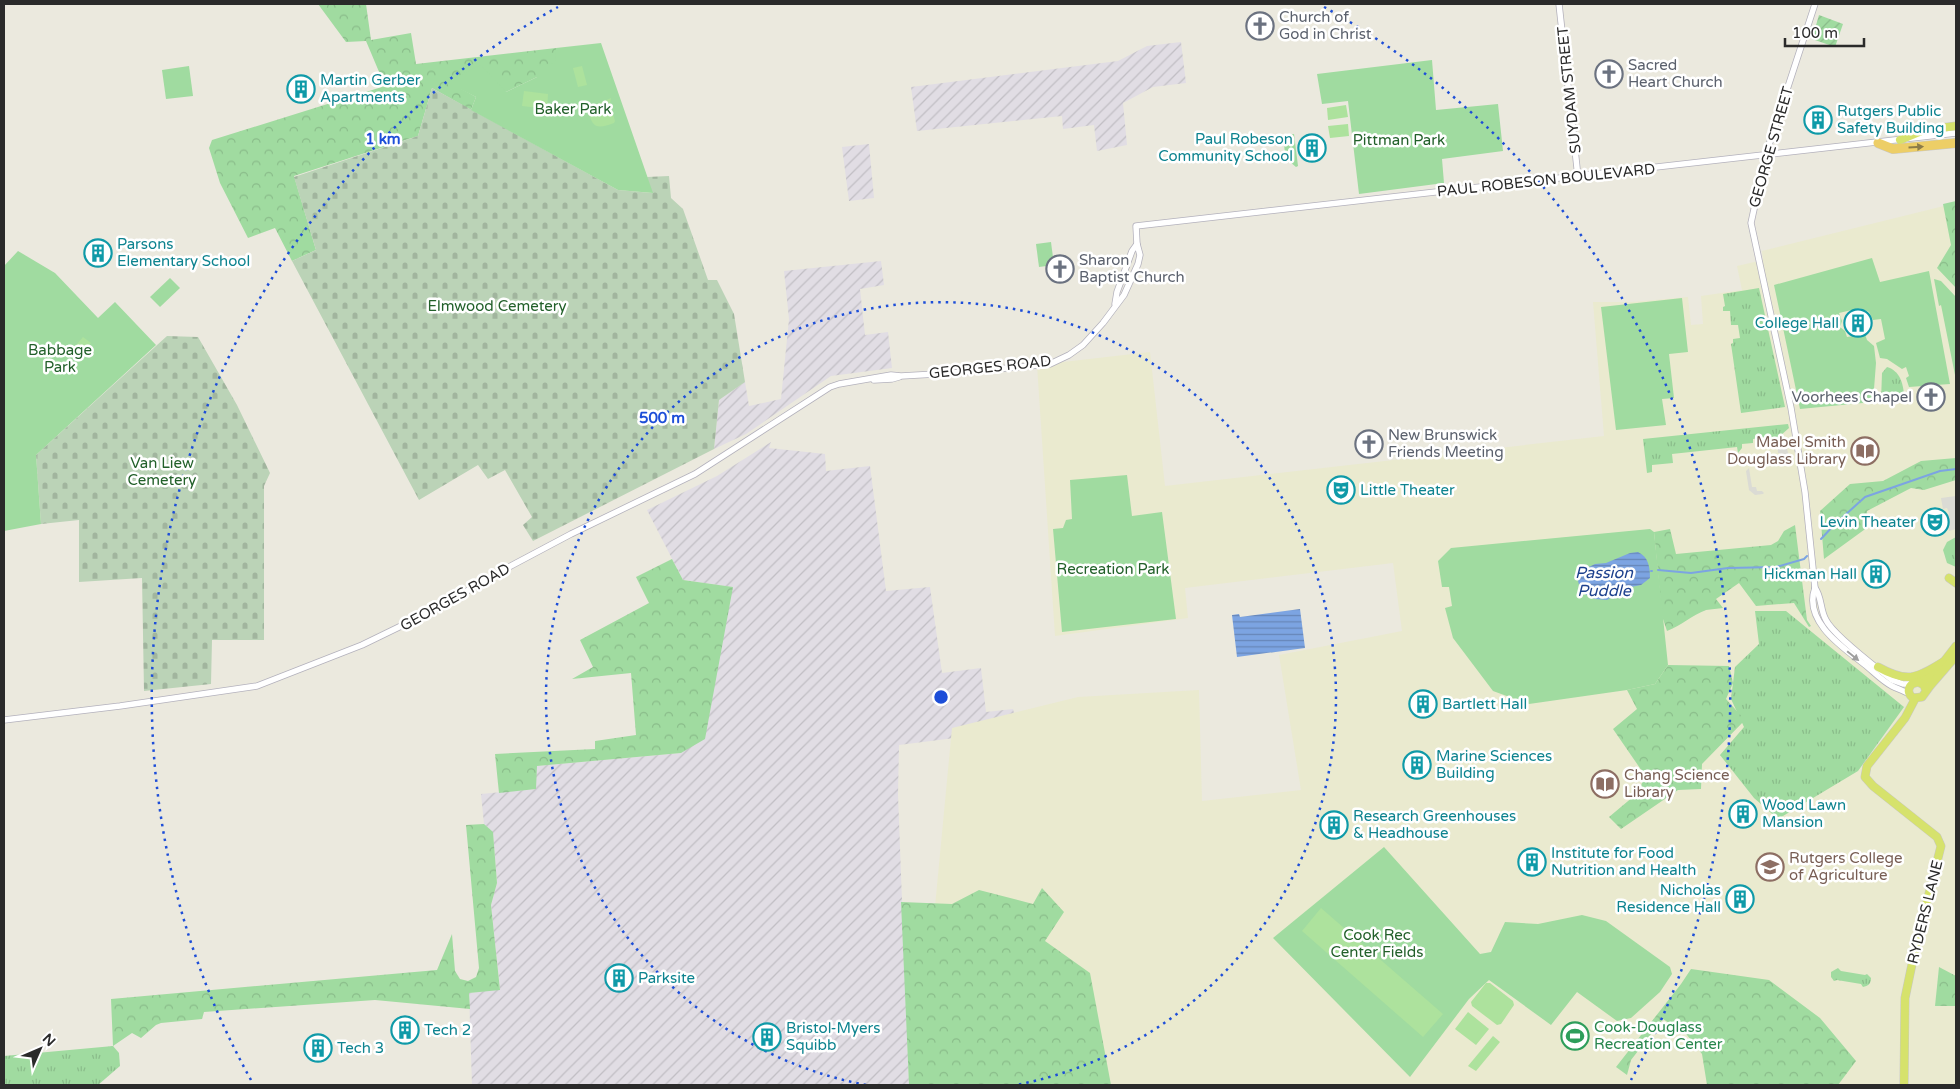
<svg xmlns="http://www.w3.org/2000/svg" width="1960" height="1089" viewBox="0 0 1960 1089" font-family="'Varela Round',sans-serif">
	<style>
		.industrial { fill: url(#industrial-furrows) }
		.education { fill: #eaeacf }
		.grass { fill: url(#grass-tufts) }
		.forest { fill: url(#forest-crowns) }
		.cemetery { fill: url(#cemetery-stones) }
		.park { fill: #a0dba0 }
		.garden { fill: url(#garden-furrows) }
		.pitch { fill: #ade29d }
		.plaza { fill: #dbdbd4 }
		.water { fill: url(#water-rules) }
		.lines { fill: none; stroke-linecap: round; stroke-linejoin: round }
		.stream { stroke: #7ca4e2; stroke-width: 2 }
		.minor-casing { stroke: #b3b1bc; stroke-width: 7 }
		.major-casing { stroke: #c8c8c8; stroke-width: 9 }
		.highway-casing { stroke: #c8c8c8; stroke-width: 10 }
		.minor { stroke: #fff; stroke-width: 5.5 }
		.major { stroke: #d6e26c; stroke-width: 8 }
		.highway { stroke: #edce66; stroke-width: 9 }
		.oneway { fill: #8c7c48 }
		.oneway2 { fill: #9f9f9f }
		.ring { fill: none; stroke: #1d4ed8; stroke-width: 2.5; stroke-dasharray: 2.5 5 }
		.labels { text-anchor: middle; stroke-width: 5; stroke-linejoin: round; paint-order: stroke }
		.worship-label { font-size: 15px; fill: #5b616d; stroke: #fff; text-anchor: start }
		.culture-label { font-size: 15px; fill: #0d838f; stroke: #fff; text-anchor: start }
		.street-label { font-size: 15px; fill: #2a2a2a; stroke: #fff }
		.park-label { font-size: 15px; fill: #22602a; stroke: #fff }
		.education-label { font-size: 15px; fill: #785e54; stroke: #fff; text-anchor: start }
		.leisure-label { font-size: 15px; fill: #27864d; stroke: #fff; text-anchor: start }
		.water-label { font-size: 16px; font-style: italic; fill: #1c408d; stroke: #fff }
		.centre { fill: #1d4ed8; stroke: #fff; stroke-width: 2.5 }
		.ring-label { font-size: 15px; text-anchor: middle; font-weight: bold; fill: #1d4ed8; stroke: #fff; stroke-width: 5; stroke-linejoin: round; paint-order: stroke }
	</style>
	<defs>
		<pattern id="industrial-furrows" width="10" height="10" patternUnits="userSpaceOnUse" patternTransform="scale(1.25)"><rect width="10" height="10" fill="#e1dde4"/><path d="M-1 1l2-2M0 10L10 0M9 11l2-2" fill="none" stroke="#c1bec4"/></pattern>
		<pattern id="grass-tufts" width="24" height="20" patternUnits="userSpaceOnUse" patternTransform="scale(1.25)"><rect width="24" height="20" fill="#a0dba0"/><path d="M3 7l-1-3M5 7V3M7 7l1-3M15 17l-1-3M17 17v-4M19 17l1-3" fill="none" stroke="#8abc8a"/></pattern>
		<pattern id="forest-crowns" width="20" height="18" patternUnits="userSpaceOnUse" patternTransform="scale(1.25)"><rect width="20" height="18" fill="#a0dba0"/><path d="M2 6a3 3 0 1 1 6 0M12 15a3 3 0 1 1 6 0" fill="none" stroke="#8abc8a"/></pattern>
		<pattern id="cemetery-stones" width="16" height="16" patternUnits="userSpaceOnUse" patternTransform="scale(1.25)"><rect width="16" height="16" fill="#bbd3b7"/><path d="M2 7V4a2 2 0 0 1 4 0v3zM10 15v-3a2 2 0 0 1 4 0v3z" fill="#a1b59e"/></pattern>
		<pattern id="garden-furrows" width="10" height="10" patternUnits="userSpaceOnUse" patternTransform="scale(1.25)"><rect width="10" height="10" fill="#a0dba0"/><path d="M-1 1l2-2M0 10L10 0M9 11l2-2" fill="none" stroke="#8abc8a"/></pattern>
		<pattern id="water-rules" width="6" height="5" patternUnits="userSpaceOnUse" patternTransform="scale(1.25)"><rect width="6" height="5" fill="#7ca4e2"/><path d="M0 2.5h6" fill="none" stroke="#6686b7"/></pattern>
	</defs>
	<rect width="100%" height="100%" fill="#ebe9de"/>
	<g class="industrial">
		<polygon points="1181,42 1186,83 1153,87 1123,103 1127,145 1097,151 1094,125 1063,129 1062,116 917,131 911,87 1118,61 1147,46"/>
		<polygon points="869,144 874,198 849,201 842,147"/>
		<polygon points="881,261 884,285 860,289 865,335 888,332 892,368 831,376 746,434 714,449 719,400 745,382 749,406 781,399 789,319 784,271"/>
		<polygon points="771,442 769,448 825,454 826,471 870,466 886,591 930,587 942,673 981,668 986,712 1013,709 1018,730 899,745 898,795 909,1085 472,1085 469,993 500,989 491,905 497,883 493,833 484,824 481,794 536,789 536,766 681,753 732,587 683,580 647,510 717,476"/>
	</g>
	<polygon class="education" points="1956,203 1956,1085 918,1085 952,728 1078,697 1199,690 1202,801 1301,790 1279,655 1402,631 1393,563 1185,588 1188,618 1055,636 1037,365 1150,352 1165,486 1604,436 1593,302 1632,302 1688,297 1691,325 1703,324 1701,296 1742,290 1737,266 1763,260 1762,251"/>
	<g class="grass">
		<polygon points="1759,288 1785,407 1741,413 1731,344 1733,343 1733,339 1740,338 1738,325 1731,325 1730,311 1723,311 1723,307 1725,306 1723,294"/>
		<path d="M1887,367C1900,371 1903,383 1904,395L1899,400L1881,401L1882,373Z"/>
		<polygon points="1788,424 1789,428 1780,436 1781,441 1765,441 1765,437 1753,439 1753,443 1742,444 1742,448 1738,453 1737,447 1672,454 1673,463 1652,465 1652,472 1647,473 1643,439"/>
		<polygon points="1956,537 1956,567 1947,563 1943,550 1947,542"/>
		<polygon points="1755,611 1786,611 1904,707 1858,771 1778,819 1754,798 1720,755 1744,727 1731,699 1735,667 1759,644"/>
		<path d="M1838,968L1841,971L1865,975L1867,974L1871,978C1871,984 1868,986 1863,987L1861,984L1837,980L1834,981L1831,977V972Z"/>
		<polygon points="113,1046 119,1053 120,1066 98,1085 4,1085 4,1056"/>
	</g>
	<g class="forest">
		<polygon points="318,4 366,4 371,40 411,33 416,64 556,48 556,63 537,77 506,92 447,81 476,97 471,110 432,88 418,136 294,176 316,250 292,261 275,228 248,238 220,183 209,148 212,140 385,86 366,41 346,42"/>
		<polygon points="1956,201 1956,288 1937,268 1951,245 1943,204"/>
		<polygon points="1956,458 1956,480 1924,490 1911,488 1867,511 1868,527 1824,559 1820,511 1850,484 1883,481 1921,461"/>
		<path d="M1795,525L1807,620L1811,626L1809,627L1794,603L1756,606L1739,583L1716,599L1723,608C1718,609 1711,609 1706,610C1692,615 1681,626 1667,631L1662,616L1654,532L1670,529L1676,554L1771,545L1778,541L1784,531Z"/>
		<polygon points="672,559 683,580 733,587 705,739 681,753 537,766 536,789 499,793 495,754 595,749 595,741 636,735 631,673 572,679 593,667 580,640 649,603 636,577"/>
		<polygon points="1668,665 1729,666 1733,683 1726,699 1745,720 1702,764 1701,789 1678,790 1621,829 1609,817 1640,791 1644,774 1613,729 1637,709 1627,690 1655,684"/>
		<polygon points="484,824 493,832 497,883 491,905 500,990 469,993 470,1009 375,1000 204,1012 202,1019 161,1023 156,1025 141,1038 132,1033 113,1046 111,999 437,970 452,934 455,971 460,979 468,981 476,977 479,968 466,825"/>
		<polygon points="1042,888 1064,912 1045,941 1090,973 1111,1085 909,1085 901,902 952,904 979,890 1033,904"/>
		<polygon points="1939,967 1956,976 1956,1005 1955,1006 1935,1006"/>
		<polygon points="1691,969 1769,980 1820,1018 1856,1061 1838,1085 1707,1085 1702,1054 1687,1035 1663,1019 1631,1060 1627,1075 1616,1067 1681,984"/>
	</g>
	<g class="cemetery">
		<polygon points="432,88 618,190 652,193 647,177 669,176 671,198 683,209 708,280 717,280 734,314 745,382 719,400 714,449 533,541 523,525 532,517 505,470 488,479 478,465 419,500 292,261 316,250 294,177 418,136"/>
		<polygon points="167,336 198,337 237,405 270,473 264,486 264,640 212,640 211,684 144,691 142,578 79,582 79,520 41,524 36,455"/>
	</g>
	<g class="park">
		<polygon points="601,43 653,193 618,190 471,110 476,97 446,82 481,65 506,92 537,77 537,66 555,63 556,48"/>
		<polygon points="1432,60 1436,110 1498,104 1503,151 1442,159 1444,183 1359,194 1348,101 1322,104 1317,74"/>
		<polygon points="189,66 193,96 166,99 162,70"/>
		<polygon points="1294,134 1298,166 1296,167 1290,162 1286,163 1284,144 1269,146 1267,137"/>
		<polygon points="1051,242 1054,265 1039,267 1036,244"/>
		<polygon points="18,251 55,273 98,318 115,302 156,345 36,455 41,524 4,531 4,266"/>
		<polygon points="1872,258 1880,282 1929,271 1950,384 1909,387 1906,378 1909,376 1906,367 1902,369 1887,359 1880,358 1876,343 1885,339 1881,319 1873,320 1869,312 1860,308 1839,313 1842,321 1840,327 1845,331 1847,337 1865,334 1867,340 1874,346 1876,363 1873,402 1800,409 1774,285"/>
		<polygon points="170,278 180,288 160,307 150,297"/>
		<polygon points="1934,279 1941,281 1956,297 1956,380 1941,305 1939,306"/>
		<polygon points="1682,298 1688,352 1669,354 1674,398 1662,399 1666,425 1616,430 1601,307"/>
		<polygon points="1127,475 1132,516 1162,512 1176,619 1062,632 1053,529 1063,528 1066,520 1072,519 1070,480"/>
		<polygon points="1650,529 1654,532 1668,665 1655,684 1627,690 1529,704 1493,691 1453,638 1445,608 1452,606 1449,587 1442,587 1438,561 1451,548"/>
		<polygon points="1384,847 1480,954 1491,952 1505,922 1538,924 1582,915 1606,921 1670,967 1672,974 1660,992 1631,1018 1617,1021 1577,992 1551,1025 1489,980 1469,999 1410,1077 1273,938"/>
	</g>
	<polygon class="garden" points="1819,15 1843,24 1835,47 1812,39"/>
	<g class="pitch">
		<polygon points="582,66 587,85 578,87 573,68"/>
		<polygon points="524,91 548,94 547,109 522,106"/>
		<path d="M611,98L610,104L615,121L614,123C596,130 591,127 588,108Z"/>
		<polygon points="1346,105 1348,117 1328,120 1327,108"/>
		<polygon points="1348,124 1349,136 1330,138 1328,126"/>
		<polygon points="83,337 91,343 79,357 72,350"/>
		<polygon points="1321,908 1443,1014 1423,1037 1302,931"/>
		<polygon points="1486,983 1490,983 1513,1001 1514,1005 1501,1024 1497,1025 1472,1006 1471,1002"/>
		<polygon points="1468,1012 1489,1029 1476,1045 1455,1029"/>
		<polygon points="1493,1036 1500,1042 1476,1071 1468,1066"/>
	</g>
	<g class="plaza">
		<polygon points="1786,440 1789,446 1787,449 1789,456 1787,459 1778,460 1781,458 1780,453 1778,453 1777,441"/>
		<polygon points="1749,468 1752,487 1756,487 1757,491 1762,491 1764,493 1763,494 1755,495 1749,490 1746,471"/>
		<polygon points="1956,496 1956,529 1949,531 1947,519 1949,513 1947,508 1943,509 1941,498"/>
	</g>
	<g class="water">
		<path d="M1638,552C1649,557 1650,568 1650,578L1641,585L1626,588L1607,600L1595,599L1581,592L1578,581L1587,568L1595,564L1606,563L1630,553Z"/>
		<polygon points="1300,609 1305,648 1237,657 1232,615 1239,614 1240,617"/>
	</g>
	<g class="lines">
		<g class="stream">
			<polyline points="1821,539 1834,525 1865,497 1940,471 1956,469"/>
			<polyline points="1658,570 1691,573 1728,568 1776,567 1804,559 1807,556"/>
			<polyline points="1651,571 1652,571"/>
		</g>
		<g class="minor-casing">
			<g id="minor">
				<polyline points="1559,4 1578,177"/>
				<path d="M1815,4L1766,154L1751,223L1791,408L1805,492L1815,588C1803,621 1842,647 1864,664C1873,671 1882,681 1892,686C1898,689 1904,691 1909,694"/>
				<polyline points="1115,304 1117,292 1132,251 1137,244 1136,226 1956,133"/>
				<polyline points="874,380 892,379 899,377"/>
				<path d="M1815,588C1822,597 1820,610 1826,620C1834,636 1876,667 1892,680L1903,684H1912"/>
				<polyline points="4,720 120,706 257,686 362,645 434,610 507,568 571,534 695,474 830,387 839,384 891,375 901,376 953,373 1050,364 1069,355 1083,345 1103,323 1124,295 1138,264 1140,255 1137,244"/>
			</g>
		</g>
		<g class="major-casing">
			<g id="major">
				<polyline points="1900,140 1924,130 1956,126"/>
				<polyline points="1949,578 1956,583"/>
				<path d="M1878,667C1907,683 1916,679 1943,662"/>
				<polyline points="1918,682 1932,677 1956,646"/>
				<path d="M1926,691L1924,685L1918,682L1912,684C1907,689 1908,694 1913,698L1922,697L1930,686L1956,656"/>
				<polyline points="1904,1085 1905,998 1916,945 1941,846 1937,837 1873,786 1865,777 1867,766 1905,718 1915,699"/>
			</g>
		</g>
		<g class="highway-casing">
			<polyline id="highway" points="1878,143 1893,149 1956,143"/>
		</g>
		<use href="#minor" class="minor"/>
		<use href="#major" class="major"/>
		<use href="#highway" class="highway"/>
	</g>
	<defs><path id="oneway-solid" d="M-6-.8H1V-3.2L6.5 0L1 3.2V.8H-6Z" transform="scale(1.25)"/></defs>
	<use class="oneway" href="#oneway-solid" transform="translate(1916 147) rotate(-4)"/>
	<use class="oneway2" href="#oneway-solid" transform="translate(1853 656) rotate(39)"/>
	<g class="ring">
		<path d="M866 1085A395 395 0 1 1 1016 1085"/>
		<path d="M251 1080A789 789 0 0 1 558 7M1324 7A789 789 0 0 1 1631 1080"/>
	</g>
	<defs>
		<g id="church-ring" transform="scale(1.4375)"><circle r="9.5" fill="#fff" stroke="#6b7280" stroke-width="1.5"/><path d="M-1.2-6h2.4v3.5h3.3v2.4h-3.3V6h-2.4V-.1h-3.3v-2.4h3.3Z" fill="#6b7280"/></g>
		<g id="building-ring" transform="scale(1.4375)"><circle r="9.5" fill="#fff" stroke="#0f9aa8" stroke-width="1.5"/><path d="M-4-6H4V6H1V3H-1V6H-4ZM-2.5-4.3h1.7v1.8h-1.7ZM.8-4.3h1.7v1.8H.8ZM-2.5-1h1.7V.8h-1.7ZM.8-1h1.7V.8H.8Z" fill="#0f9aa8"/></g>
		<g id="library-ring" transform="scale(1.4375)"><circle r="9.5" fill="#fff" stroke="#8d6e63" stroke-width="1.5"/><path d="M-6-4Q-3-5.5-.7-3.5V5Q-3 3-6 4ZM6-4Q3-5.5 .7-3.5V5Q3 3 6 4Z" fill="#8d6e63"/></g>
		<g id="theatre-ring" transform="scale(1.4375)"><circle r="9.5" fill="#fff" stroke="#0f9aa8" stroke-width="1.5"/><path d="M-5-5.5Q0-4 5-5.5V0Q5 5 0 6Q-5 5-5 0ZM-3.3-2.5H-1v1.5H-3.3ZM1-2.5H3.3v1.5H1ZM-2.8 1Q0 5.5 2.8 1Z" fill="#0f9aa8"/></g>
		<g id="school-ring" transform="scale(1.4375)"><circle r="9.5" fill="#fff" stroke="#8d6e63" stroke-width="1.5"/><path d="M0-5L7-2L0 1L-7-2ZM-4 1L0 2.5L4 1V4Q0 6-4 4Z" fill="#8d6e63"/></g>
		<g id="stadium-ring" transform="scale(1.4375)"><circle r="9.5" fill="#fff" stroke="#2e9e5b" stroke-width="1.5"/><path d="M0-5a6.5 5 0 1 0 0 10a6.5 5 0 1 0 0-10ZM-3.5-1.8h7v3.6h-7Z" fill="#2e9e5b"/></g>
	</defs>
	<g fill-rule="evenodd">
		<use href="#church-ring" x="1260" y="26"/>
		<use href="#church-ring" x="1609" y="74"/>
		<use href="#building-ring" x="301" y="89"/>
		<use href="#building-ring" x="1818" y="120"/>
		<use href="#building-ring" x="1312" y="148"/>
		<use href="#building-ring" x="98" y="253"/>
		<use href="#church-ring" x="1060" y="269"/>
		<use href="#building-ring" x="1858" y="323"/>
		<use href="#church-ring" x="1931" y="397"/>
		<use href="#church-ring" x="1369" y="444"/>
		<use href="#library-ring" x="1865" y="451"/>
		<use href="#theatre-ring" x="1341" y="490"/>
		<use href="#theatre-ring" x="1935" y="522"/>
		<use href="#building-ring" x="1876" y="574"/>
		<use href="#building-ring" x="1423" y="704"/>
		<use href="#building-ring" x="1417" y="765"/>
		<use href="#library-ring" x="1605" y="784"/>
		<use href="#building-ring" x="1743" y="814"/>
		<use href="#building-ring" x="1334" y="825"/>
		<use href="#building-ring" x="1532" y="862"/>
		<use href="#school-ring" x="1770" y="867"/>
		<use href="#building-ring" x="1740" y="899"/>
		<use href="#building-ring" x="619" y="978"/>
		<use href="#building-ring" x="405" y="1030"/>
		<use href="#stadium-ring" x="1575" y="1036"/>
		<use href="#building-ring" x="767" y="1037"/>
		<use href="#building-ring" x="318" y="1048"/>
	</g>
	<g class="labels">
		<g class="worship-label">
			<text x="1279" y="22">Church of<tspan x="1279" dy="17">God in Christ</tspan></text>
			<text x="1628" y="70">Sacred<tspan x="1628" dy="17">Heart Church</tspan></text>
			<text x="1079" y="265">Sharon<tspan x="1079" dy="17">Baptist Church</tspan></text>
			<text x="1912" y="402" text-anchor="end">Voorhees Chapel</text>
			<text x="1388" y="440">New Brunswick<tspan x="1388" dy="17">Friends Meeting</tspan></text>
		</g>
		<g class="culture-label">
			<text x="320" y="85">Martin Gerber<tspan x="320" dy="17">Apartments</tspan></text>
			<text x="1837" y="116">Rutgers Public<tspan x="1837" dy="17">Safety Building</tspan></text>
			<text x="1293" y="144" text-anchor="end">Paul Robeson<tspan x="1293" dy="17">Community School</tspan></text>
			<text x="117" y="249">Parsons<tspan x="117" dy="17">Elementary School</tspan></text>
			<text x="1839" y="328" text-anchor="end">College Hall</text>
			<text x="1360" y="495">Little Theater</text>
			<text x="1916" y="527" text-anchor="end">Levin Theater</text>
			<text x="1857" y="579" text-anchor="end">Hickman Hall</text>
			<text x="1442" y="709">Bartlett Hall</text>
			<text x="1436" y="761">Marine Sciences<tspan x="1436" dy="17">Building</tspan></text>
			<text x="1762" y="810">Wood Lawn<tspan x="1762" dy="17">Mansion</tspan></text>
			<text x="1353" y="821">Research Greenhouses<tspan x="1353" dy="17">&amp; Headhouse</tspan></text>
			<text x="1551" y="858">Institute for Food<tspan x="1551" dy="17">Nutrition and Health</tspan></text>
			<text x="1721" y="895" text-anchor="end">Nicholas<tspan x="1721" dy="17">Residence Hall</tspan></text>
			<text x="638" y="983">Parksite</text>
			<text x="786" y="1033">Bristol-Myers<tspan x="786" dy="17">Squibb</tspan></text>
			<text x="424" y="1035">Tech 2</text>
			<text x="337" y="1053">Tech 3</text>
		</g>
		<g class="street-label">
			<text transform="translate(1569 90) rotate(-96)" y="5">SUYDAM STREET</text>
			<text transform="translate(1771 147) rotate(-74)" y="5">GEORGE STREET</text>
			<text transform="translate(1546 180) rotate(-6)" y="5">PAUL ROBESON BOULEVARD</text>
			<text transform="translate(990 367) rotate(-6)" y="5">GEORGES ROAD</text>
			<text transform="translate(455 597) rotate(-29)" y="5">GEORGES ROAD</text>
			<text transform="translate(1925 912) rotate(-76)" y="5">RYDERS LANE</text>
		</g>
		<g class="park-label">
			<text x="573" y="114">Baker Park</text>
			<text x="1399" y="145">Pittman Park</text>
			<text x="497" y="311">Elmwood Cemetery</text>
			<text x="60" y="355">Babbage<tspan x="60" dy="17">Park</tspan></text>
			<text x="162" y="468">Van Liew<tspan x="162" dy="17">Cemetery</tspan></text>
			<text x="1113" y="574">Recreation Park</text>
			<text x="1377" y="940">Cook Rec<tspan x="1377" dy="17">Center Fields</tspan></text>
		</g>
		<g class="education-label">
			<text x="1846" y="447" text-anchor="end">Mabel Smith<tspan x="1846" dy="17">Douglass Library</tspan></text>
			<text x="1624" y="780">Chang Science<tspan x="1624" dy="17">Library</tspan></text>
			<text x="1789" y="863">Rutgers College<tspan x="1789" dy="17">of Agriculture</tspan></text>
		</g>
		<g class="leisure-label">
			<text x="1594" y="1032">Cook-Douglass<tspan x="1594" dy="17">Recreation Center</tspan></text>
		</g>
		<g class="water-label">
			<text x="1604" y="578">Passion<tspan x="1604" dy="18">Puddle</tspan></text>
		</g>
	</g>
	<circle cx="941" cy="697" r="8" class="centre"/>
	<g class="ring-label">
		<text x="383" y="144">1 km</text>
		<text x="662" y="423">500 m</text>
	</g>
	<rect width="1960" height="1089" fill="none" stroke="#2a2a2a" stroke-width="10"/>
	<g transform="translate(40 1049) rotate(45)" stroke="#ffffff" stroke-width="4" paint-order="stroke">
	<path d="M0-4L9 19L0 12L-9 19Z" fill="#2a2a2a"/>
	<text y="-8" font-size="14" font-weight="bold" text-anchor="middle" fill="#2a2a2a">N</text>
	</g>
	<path d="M1785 38v8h79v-8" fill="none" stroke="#2a2a2a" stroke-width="2.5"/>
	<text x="1792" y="38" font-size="15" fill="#2a2a2a" stroke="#ffffff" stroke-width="4" paint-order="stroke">100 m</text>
</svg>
